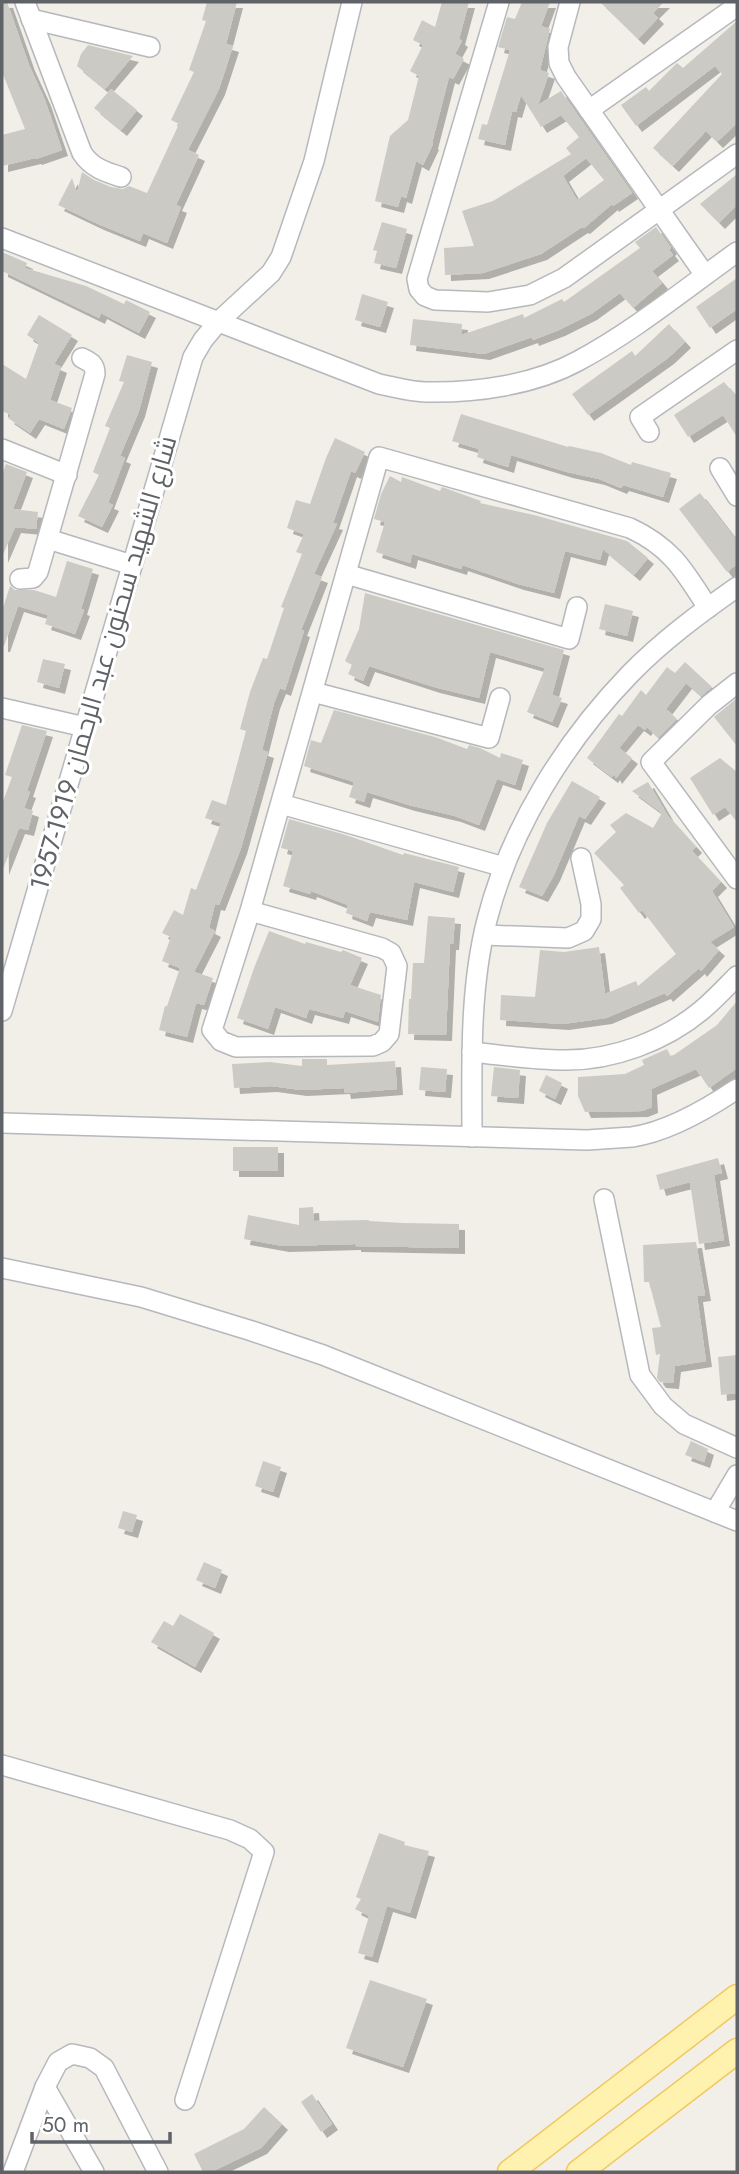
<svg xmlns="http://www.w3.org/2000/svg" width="739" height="2174" viewBox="0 0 739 2174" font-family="Jost,Cairo,sans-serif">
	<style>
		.building { fill: #cccac5; fill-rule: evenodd; filter: url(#shadow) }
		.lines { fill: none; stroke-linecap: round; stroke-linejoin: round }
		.minor-casing { stroke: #b5b8bc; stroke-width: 22 }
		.major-casing { stroke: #f2c960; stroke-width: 27 }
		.minor { stroke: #fff; stroke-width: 19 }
		.major { stroke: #fff2af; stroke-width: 24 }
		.labels { text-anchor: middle; stroke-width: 6; stroke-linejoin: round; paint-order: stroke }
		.street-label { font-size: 26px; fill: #5f6368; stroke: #fff }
	</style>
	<defs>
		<filter id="shadow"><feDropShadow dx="6" dy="6" stdDeviation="0" flood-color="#0004"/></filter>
	</defs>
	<rect width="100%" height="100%" fill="#f1efe8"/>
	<g class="building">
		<polygon points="2,2 7,2 29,65 45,100 62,150 36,159 35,158 2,166 2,135 25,129 2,72"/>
		<polygon points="207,2 237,2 226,44 233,46 219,89 188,150 199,155 176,205 181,207 167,243 143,233 140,241 98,224 58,205 72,178 77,193 82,172 94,180 111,187 123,189 129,186 147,193 179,124 171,120 194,72 189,70 206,21 202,20"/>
		<polygon points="442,2 469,2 459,39 462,41 455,54 464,59 453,79 449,77 432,143 433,144 423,165 416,161 406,198 401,196 398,207 375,201 390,136 408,120 419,76 410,71 423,45 413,40 422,20 435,27"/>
		<path d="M522,2H550L541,26L550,29L540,70L549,73L538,105L561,91L632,193L613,206L612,204L584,228L582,227L541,254L483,273L445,275L444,248L474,246L462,211L493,201L571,154L566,148L579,137L561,115L541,127L521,95L516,112L512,111L505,145L478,139L482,124L487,125L510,50L498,47L507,17L515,19ZM586,158L604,180L577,200L563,176Z"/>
		<polygon points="600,2 664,2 653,13 658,18 638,39"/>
		<polygon points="737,21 737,123 717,142 706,131 673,166 653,148 722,74 715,66 636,126 621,105 646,87 649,91 677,63 683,68"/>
		<polygon points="88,45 133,56 105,89 77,66 81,54"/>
		<polygon points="111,89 137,110 121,130 94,108"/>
		<polygon points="737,174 737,205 719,223 700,204"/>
		<polygon points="382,222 407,229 396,268 374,263 377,251 373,250"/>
		<polygon points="656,227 671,248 669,250 673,255 652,271 662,283 633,308 620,293 591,314 559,330 533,340 532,337 484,354 410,345 413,319 462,324 461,335 523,314 524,318 562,299 564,302 640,248 635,242"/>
		<polygon points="2,252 27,263 25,268 86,286 124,304 126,300 150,312 139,333 101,313 99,318 2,271"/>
		<polygon points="737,278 737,309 710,328 696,307"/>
		<polygon points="362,294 388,302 380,327 355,320"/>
		<polygon points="39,315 72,335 54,364 61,367 50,400 72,408 64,429 39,419 30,433 8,418 11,415 2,411 2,364 26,379 39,343 27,335"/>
		<polygon points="669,324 685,342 668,358 588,415 572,394 632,351 635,356"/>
		<polygon points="127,355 152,362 139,411 120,456 125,458 108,503 113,505 102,527 78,516 99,475 93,472 110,428 105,426 124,382 119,381"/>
		<polygon points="724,382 737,397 737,437 723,415 688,437 674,415"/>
		<polygon points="461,414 568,447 569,446 601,453 631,465 632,462 671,473 663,497 623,485 621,488 599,479 567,472 511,455 508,467 477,457 479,449 452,441"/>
		<polygon points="335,438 365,452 355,473 351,471 333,523 337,524 314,574 322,577 301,630 304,631 285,690 280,688 274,703 262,750 268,752 241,848 219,905 215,904 209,928 215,931 194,972 213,978 204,1005 196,1003 187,1037 159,1030 165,1006 167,1006 180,968 162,961 171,937 162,933 174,910 183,915 191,888 196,890 221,823 205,818 212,800 226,805 246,731 240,729 250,692 263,658 267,659 284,608 281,607 302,554 296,552 304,534 287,528 296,500 310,504 326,458"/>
		<polygon points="6,464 27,472 13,509 38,512 36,529 15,527 2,557 2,475"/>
		<polygon points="390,476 401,482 402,477 440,491 442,487 481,501 480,503 534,515 627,541 648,558 634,575 603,549 600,560 565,551 554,593 518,584 462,565 461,569 412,554 410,563 376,552 385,522 374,519 381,494"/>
		<polygon points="700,493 737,541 737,564 727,572 679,509"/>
		<polygon points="67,561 93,569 81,609 84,610 75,634 45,624 48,615 18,606 4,646 2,646 2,611 10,586 15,590 34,590 56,597"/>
		<polygon points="365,593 564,650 552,695 562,698 552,722 527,712 545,668 490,652 479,698 434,687 369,666 363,681 348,674 352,665 345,661 359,629"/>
		<polygon points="605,604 633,611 627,636 599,629"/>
		<polygon points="43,659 65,664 59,688 37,682"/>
		<polygon points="685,662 712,687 701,696 686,683 666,709 677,719 658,738 647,727 645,730 638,725 619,748 632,758 616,778 614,774 612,777 587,758 619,714 622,716 641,690 646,695 667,667 675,673"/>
		<polygon points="737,698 737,746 714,717"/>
		<polygon points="334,710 435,737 467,749 469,745 480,748 500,758 501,753 523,760 515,785 497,779 479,825 455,816 409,805 367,792 364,802 349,797 354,782 304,766 311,740 321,743"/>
		<polygon points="22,725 47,731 27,791 30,792 24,808 33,811 28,830 19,828 3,869 2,804 12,777 5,775"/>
		<polygon points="720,758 737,772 737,822 725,807 713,815 690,778"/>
		<polygon points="572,781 600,797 585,819 579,816 554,875 542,896 519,887 547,823"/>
		<polygon points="648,782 668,816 696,847 692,851 721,882 712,891 734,927 710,942 719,950 701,971 699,968 667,996 665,993 606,1018 563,1024 500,1020 501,995 535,997 540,950 564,952 599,947 605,994 636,981 638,986 676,954 642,910 639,913 620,888 624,885 594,853 616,832 610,825 626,813 653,828 662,813 632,791"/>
		<polygon points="289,819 346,835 403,855 404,853 459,867 453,892 414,882 407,920 370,912 367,921 346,913 348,905 311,891 310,894 283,886 293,851 281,848"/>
		<polygon points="428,916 455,918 453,944 450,944 446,1035 408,1034 409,999 411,999 413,963 424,963"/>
		<polygon points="269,931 305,944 306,942 341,952 343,950 362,958 350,985 381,995 378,1022 345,1011 343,1018 309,1009 306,1018 275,1007 268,1029 237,1018 254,968"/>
		<polygon points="737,1001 737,1068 709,1088 696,1069 651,1089 652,1107 642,1111 585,1112 578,1096 578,1077 625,1074 644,1065 642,1060 667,1049 671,1057 717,1025"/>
		<polygon points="302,1059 327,1059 327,1065 395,1061 397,1089 345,1093 344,1088 301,1090 271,1086 234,1088 232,1064 270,1062 302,1066"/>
		<polygon points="421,1067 447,1069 445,1092 419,1090"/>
		<polygon points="494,1067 520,1070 518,1098 491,1096"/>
		<polygon points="546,1075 562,1083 555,1099 539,1091"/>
		<rect x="233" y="1147" width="45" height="24"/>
		<polygon points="718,1158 722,1173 714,1175 724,1240 699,1244 690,1182 660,1190 656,1175"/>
		<polygon points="313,1207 314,1221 369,1220 369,1221 403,1223 459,1224 459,1248 355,1246 355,1244 283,1246 244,1239 248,1215 299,1225 299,1208"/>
		<polygon points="696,1242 705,1295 697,1296 706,1361 675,1366 673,1383 660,1382 657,1378 660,1354 656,1355 652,1328 661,1327 649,1282 644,1282 643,1245"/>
		<polygon points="737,1355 737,1393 721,1395 718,1357"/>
		<polygon points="691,1441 708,1449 704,1462 685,1455"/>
		<polygon points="263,1461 281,1467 273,1492 255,1486"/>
		<polygon points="123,1511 137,1515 132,1532 118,1528"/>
		<polygon points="204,1562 222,1570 215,1588 196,1580"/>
		<polygon points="180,1614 214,1633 195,1667 151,1642 164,1621 173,1626"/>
		<polygon points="379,1833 405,1842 404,1845 429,1851 410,1913 387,1906 372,1957 358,1953 369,1916 355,1909 361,1899 356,1897"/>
		<polygon points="370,1980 427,1999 403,2067 346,2048"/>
		<polygon points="312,2094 332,2124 321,2132 301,2102"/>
		<polygon points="264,2107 282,2124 261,2148 211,2172 203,2172 194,2154 244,2129"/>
	</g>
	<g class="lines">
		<g class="minor-casing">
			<g id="minor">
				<path d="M25,2L82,153C92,168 105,172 121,177"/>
				<polyline points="499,2 417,279 419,289 425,296 435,300 488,302 530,295 564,278 737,154"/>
				<polyline points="570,2 558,47 559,63 566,77 705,275"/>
				<polyline points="31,19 150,47"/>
				<polyline points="589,110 737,6"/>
				<path d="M2,238L379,384C394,387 411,392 426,392C476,393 534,385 578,361C634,331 685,289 737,252"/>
				<polyline points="649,432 640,417 737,350"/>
				<polyline points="2,449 67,475"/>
				<polyline points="720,468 737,496"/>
				<polyline points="48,539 132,565"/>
				<polyline points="346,574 569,639 577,607"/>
				<path d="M20,579L33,578L38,572L95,374C95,364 90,362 82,358"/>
				<polyline points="737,683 709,705 651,762 737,879"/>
				<polyline points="313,692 489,738 500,698"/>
				<polyline points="2,708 85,727"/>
				<polyline points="281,804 504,867"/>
				<path d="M250,911L382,948L391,953L397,966L389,1034L382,1042L373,1046L236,1047L221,1041L212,1030L250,911L379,457L630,528C671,547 684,570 708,608"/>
				<polyline points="484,935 568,938 584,931 591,919 591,904 581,858"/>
				<polyline points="2,1011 193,357 203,340 218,322 271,273 281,257 314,161 352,2"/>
				<path d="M472,1052C502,1055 533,1060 563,1060C612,1061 665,1041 702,1010C715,999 726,987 737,976"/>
				<path d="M2,1123L587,1140C602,1139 617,1138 632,1137C668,1132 707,1109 737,1089"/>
				<path d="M472,1137C472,1065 469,990 487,920C510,829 565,741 630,674C662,641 700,613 737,587"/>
				<polyline points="604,1199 640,1375 663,1406 684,1424 737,1448"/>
				<polyline points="2,1268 141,1297 252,1331 323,1355 737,1521"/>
				<polyline points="715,1512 737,1475"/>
				<polyline points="2,1765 230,1830 250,1839 264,1852 185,2100"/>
				<polyline points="45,2087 94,2172"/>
				<polyline points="13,2172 45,2087 58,2062 72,2054 90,2058 104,2068 158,2172"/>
			</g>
		</g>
		<g class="major-casing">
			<g id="major">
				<polyline points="510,2172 737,1997"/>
				<polyline points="579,2172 737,2051"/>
			</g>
		</g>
		<use href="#minor" class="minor"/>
		<use href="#major" class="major"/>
	</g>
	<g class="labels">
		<g class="street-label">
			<text transform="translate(103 663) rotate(-74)" y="9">شارع الشهيد سحنون عبد الرحمان 1919-1957</text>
		</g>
	</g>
	<rect width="739" height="2174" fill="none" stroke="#5f6368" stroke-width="7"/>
	<path d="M32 2132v10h138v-10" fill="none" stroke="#5f6368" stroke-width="3.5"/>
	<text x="42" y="2132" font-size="21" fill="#5f6368" stroke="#ffffff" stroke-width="5" paint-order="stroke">50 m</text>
</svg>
